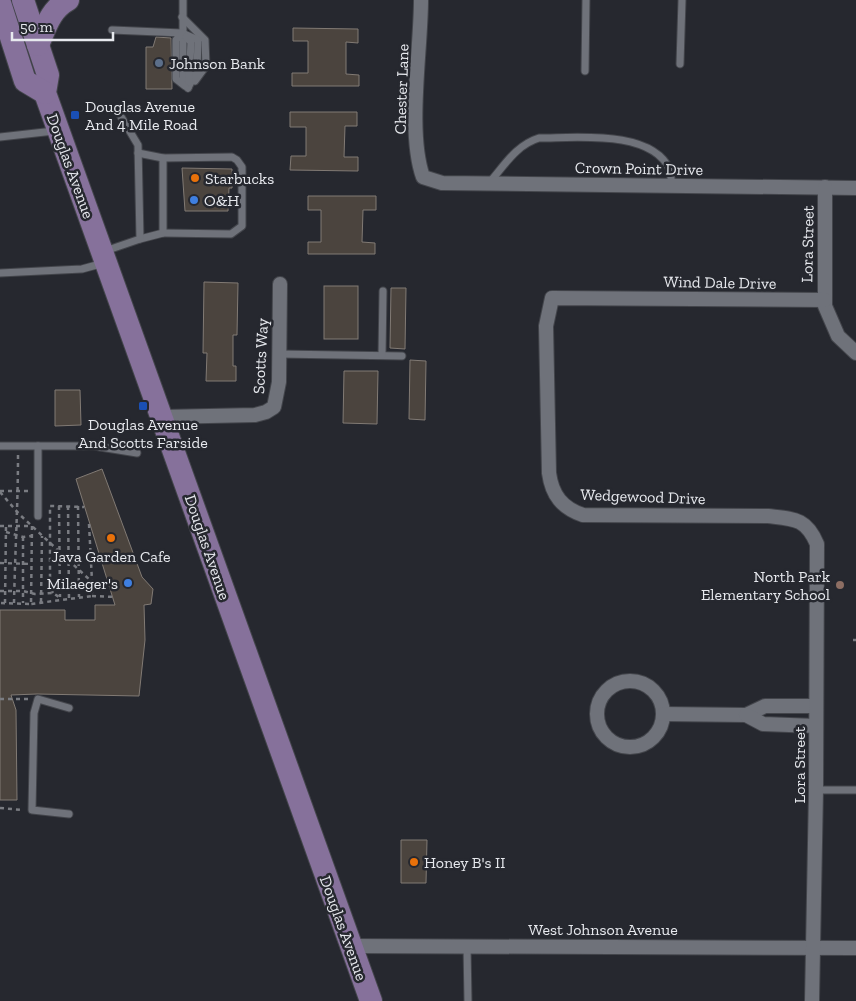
<svg xmlns="http://www.w3.org/2000/svg" width="856" height="1001" viewBox="0 0 856 1001" font-family="'Zilla Slab',serif">
	<style>
		.building { fill: #4b443e; stroke: #817a74 }
		.lines { fill: none; stroke-linecap: round; stroke-linejoin: round }
		.lane-casing { stroke: #43454b; stroke-width: 9 }
		.street-casing { stroke: #43454b; stroke-width: 16 }
		.primary-casing { stroke: #43454b; stroke-width: 24 }
		.path { stroke: #7a7c82; stroke-width: 2.5; stroke-dasharray: 4 4; stroke-linecap: butt }
		.lane { stroke: #6f727a; stroke-width: 7 }
		.street { stroke: #6f727a; stroke-width: 14 }
		.primary { stroke: #86719b; stroke-width: 22 }
		.service-dot { fill: #5c6f8a; stroke: #26282f; stroke-width: 2 }
		.transit-dot { fill: #1a4fb4; stroke: #26282f; stroke-width: 2 }
		.food-dot { fill: #e8710a; stroke: #26282f; stroke-width: 2 }
		.shop-dot { fill: #3f7fe0; stroke: #26282f; stroke-width: 2 }
		.education-dot { fill: #8d6e63; stroke: #26282f; stroke-width: 2 }
		.labels { text-anchor: middle; stroke-width: 5; stroke-linejoin: round; paint-order: stroke }
		.poi-label { font-size: 16px; fill: #e7e9ee; stroke: #26282f; text-anchor: start }
		.street-label { font-size: 16px; fill: #e7e9ee; stroke: #26282f }
	</style>
	<rect width="100%" height="100%" fill="#26282f"/>
	<g class="building">
		<polygon points="293,28 358,29 358,43 346,42 346,74 359,75 359,86 292,86 292,73 308,73 308,41 293,41"/>
		<polygon points="156,37 171,38 172,89 146,89 146,47 153,47"/>
		<polygon points="290,112 357,112 357,126 345,126 344,157 358,157 358,171 290,170 291,156 306,156 306,127 290,127"/>
		<polygon points="182,168 232,169 232,188 229,188 228,211 185,211"/>
		<polygon points="308,196 376,196 376,210 363,210 362,242 375,243 375,254 308,254 308,242 321,242 321,210 308,210"/>
		<polygon points="204,282 238,283 237,335 233,335 233,366 236,366 236,381 206,381 207,353 203,353"/>
		<rect x="324" y="286" width="34" height="53"/>
		<polygon points="391,288 406,288 405,349 390,348"/>
		<polygon points="410,360 426,361 425,420 409,419"/>
		<polygon points="344,371 378,371 377,424 343,423"/>
		<polygon points="55,390 80,390 81,425 55,426"/>
		<polygon points="102,469 142,577 153,589 151,604 144,605 145,640 139,696 37,694 11,695 16,710 17,800 0,800 0,610 65,610 65,620 95,620 95,605 115,605 76,479"/>
		<polygon points="401,840 427,840 426,883 401,883"/>
	</g>
	<g class="lines">
		<g class="lane-casing">
			<g id="lane">
				<polyline points="183,0 183,78 188,88"/>
				<polyline points="182,17 205,40 206,66 195,81"/>
				<polyline points="112,30 182,33 198,40 197,70 188,88"/>
				<polyline points="182,33 176,40 176,79 185,86"/>
				<polyline points="186,37 191,42 189,82"/>
				<polyline points="680,64 682,0"/>
				<polyline points="585,71 586,0"/>
				<polyline points="0,137 54,131"/>
				<polyline points="138,153 163,158 232,157 237,160 242,167 242,226 231,234 163,233"/>
				<path d="M489,183C504,166 516,145 539,138C575,138 652,129 670,170C671,175 671,181 672,186"/>
				<polyline points="140,239 163,233 163,158"/>
				<polyline points="105,251 140,239 138,145 120,115"/>
				<polyline points="0,273 82,269 104,263"/>
				<polyline points="279,354 402,356"/>
				<polyline points="382,355 383,291"/>
				<polyline points="0,446 94,446 137,453"/>
				<polyline points="38,446 38,516"/>
				<polyline points="816,790 856,790"/>
				<polyline points="69,814 32,810 34,713 38,699 69,708"/>
				<polyline points="467,946 468,1001"/>
			</g>
		</g>
		<g class="street-casing">
			<g id="street">
				<path d="M421,0C421,50 407,132 423,177L442,183L856,188"/>
				<polyline points="825,187 825,306 838,336 856,353"/>
				<polyline points="162,417 255,415 266,412 274,407 279,382 280,284"/>
				<circle cx="630" cy="714" r="33"/>
				<polyline points="663,714 746,715 765,706 816,706"/>
				<polyline points="746,715 763,724 816,726"/>
				<polyline points="351,946 856,948"/>
				<path d="M812,1001L816,790L817,544C806,518 794,519 768,516L583,515C562,508 552,495 549,473L546,326L552,298L825,300"/>
			</g>
		</g>
		<g class="primary-casing">
			<g id="primary">
				<polyline points="23,0 48,75 45,93 371,1001"/>
				<polyline points="0,3 25,81 45,93"/>
				<path d="M38,45C46,27 50,10 68,0"/>
			</g>
		</g>
		<g class="path">
			<polyline points="0,491 28,491"/>
			<polyline points="0,492 19,514 92,582 92,596 31,604"/>
			<polyline points="59,506 60,597"/>
			<polyline points="68,506 69,599"/>
			<polyline points="78,506 79,597"/>
			<polyline points="89,524 92,581"/>
			<polyline points="0,526 32,526 31,604 0,603"/>
			<polyline points="6,532 23,537 31,536"/>
			<polyline points="23,537 23,603"/>
			<polyline points="0,563 32,564"/>
			<polyline points="0,591 23,591 35,594 53,593 59,597"/>
			<polyline points="53,593 50,588 50,506 84,507"/>
			<polyline points="92,596 115,597"/>
			<polyline points="41,602 42,536"/>
			<polyline points="5,603 6,526"/>
			<path d="M14,603C15,553 18,504 18,455"/>
			<polyline points="853,640 856,640"/>
			<polyline points="0,699 28,699"/>
			<polyline points="0,808 23,810"/>
		</g>
		<use href="#lane" class="lane"/>
		<use href="#street" class="street"/>
		<use href="#primary" class="primary"/>
	</g>
	<circle class="service-dot" cx="159" cy="63" r="5"/>
	<g class="transit-dot">
		<rect x="70" y="110" width="10" height="10" rx="2.5"/>
		<rect x="138" y="401" width="10" height="10" rx="2.5"/>
	</g>
	<g class="food-dot">
		<circle cx="195" cy="178" r="5"/>
		<circle cx="111" cy="538" r="5"/>
		<circle cx="414" cy="862" r="5"/>
	</g>
	<g class="shop-dot">
		<circle cx="194" cy="200" r="5"/>
		<circle cx="128" cy="583" r="5"/>
	</g>
	<circle class="education-dot" cx="840" cy="585" r="5"/>
	<g class="labels">
		<g class="poi-label">
			<text x="169" y="69">Johnson Bank</text>
			<text x="85" y="112">Douglas Avenue<tspan x="85" dy="18">And 4 Mile Road</tspan></text>
			<text x="205" y="184">Starbucks</text>
			<text x="204" y="206">O&amp;H</text>
			<text x="143" y="430" text-anchor="middle">Douglas Avenue<tspan x="143" dy="18">And Scotts Farside</tspan></text>
			<text x="111" y="562" text-anchor="middle">Java Garden Cafe</text>
			<text x="830" y="582" text-anchor="end">North Park<tspan x="830" dy="18">Elementary School</tspan></text>
			<text x="118" y="589" text-anchor="end">Milaeger's</text>
			<text x="424" y="868">Honey B's II</text>
		</g>
		<g class="street-label">
			<text transform="translate(401 89) rotate(-88)" y="6">Chester Lane</text>
			<text transform="translate(71 166) rotate(70)" y="6">Douglas Avenue</text>
			<text transform="translate(639 168) rotate(1)" y="6">Crown Point Drive</text>
			<text transform="translate(807 244) rotate(-89)" y="6">Lora Street</text>
			<text transform="translate(720 282) rotate(1)" y="6">Wind Dale Drive</text>
			<text transform="translate(260 356) rotate(-87)" y="6">Scotts Way</text>
			<text transform="translate(643 496) rotate(2)" y="6">Wedgewood Drive</text>
			<text transform="translate(208 547) rotate(71)" y="6">Douglas Avenue</text>
			<text transform="translate(799 765) rotate(-90)" y="6">Lora Street</text>
			<text transform="translate(344 928) rotate(70)" y="6">Douglas Avenue</text>
			<text x="603" y="935">West Johnson Avenue</text>
		</g>
	</g>
	<path d="M12 32v8h101v-8" fill="none" stroke="#e7e9ee" stroke-width="2.5"/>
	<text x="20" y="32" font-size="15" fill="#e7e9ee" stroke="#26282f" stroke-width="4" paint-order="stroke">50 m</text>
</svg>
